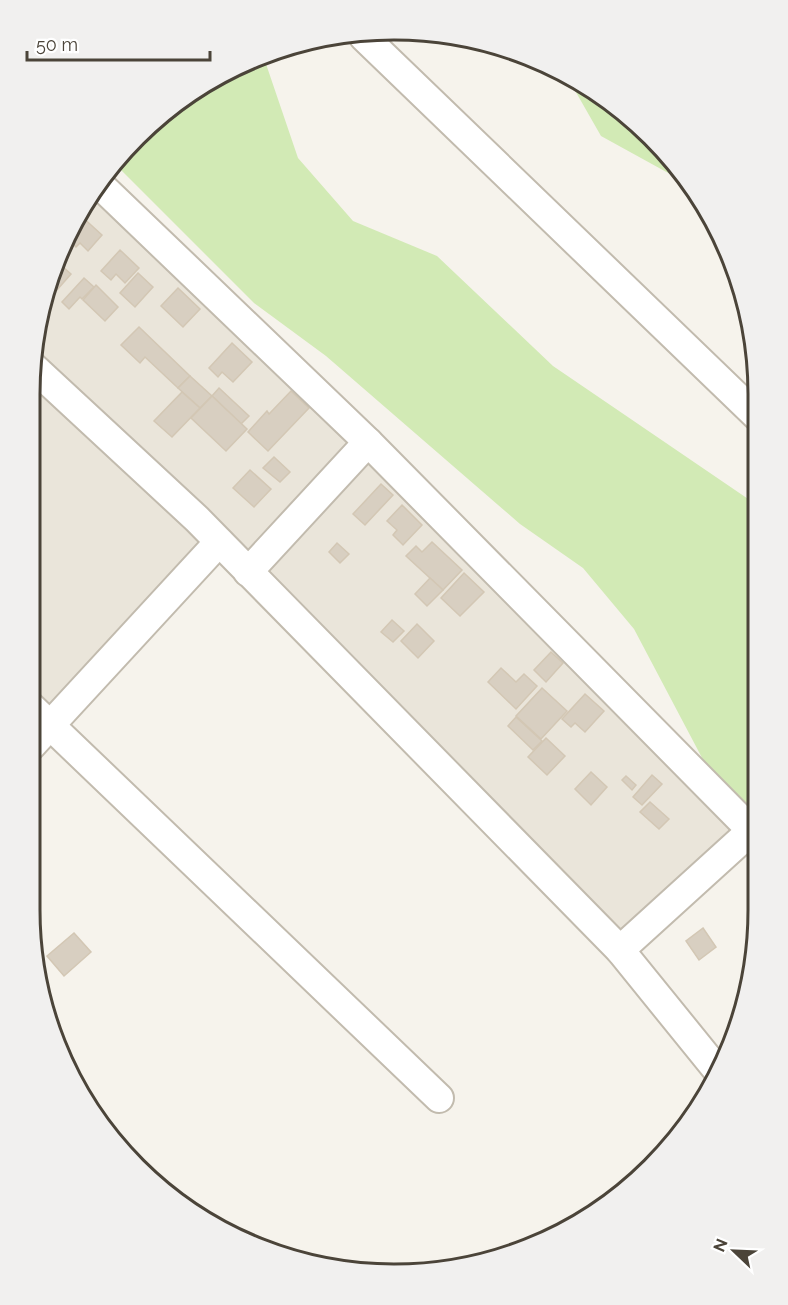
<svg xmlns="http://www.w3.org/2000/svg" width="788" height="1305" viewBox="0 0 788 1305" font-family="Raleway,sans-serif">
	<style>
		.residential { fill: #eae5da }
		.green { fill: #d2eab5 }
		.building { fill: #d8cfc1; stroke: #d3c7b4; stroke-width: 1.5 }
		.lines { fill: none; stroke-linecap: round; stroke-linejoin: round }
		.minor-casing { stroke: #c2bbae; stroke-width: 32 }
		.minor { stroke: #fff; stroke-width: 28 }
		.rim { fill: none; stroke: #4b4439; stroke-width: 3 }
	</style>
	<rect width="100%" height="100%" fill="#f6f3ec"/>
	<polygon class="residential" points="92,192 754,819 623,952 219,552 30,755 31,370 49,277"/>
	<g class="green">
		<polygon points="265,61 298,158 353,221 437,256 553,366 757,505 757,862 634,629 583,568 520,524 326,356 254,303 117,166 192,91"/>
		<polygon points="569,80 597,92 667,154 709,212 720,239 711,224 670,174 601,136"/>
	</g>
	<g class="building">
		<polygon points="80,215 102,235 88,251 80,243 76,247 68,239"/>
		<polygon points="120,250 139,268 125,283 116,274 111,280 101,271"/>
		<polygon points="63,267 71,274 57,290 49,282"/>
		<polygon points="138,273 153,287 135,307 120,293"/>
		<polygon points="84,278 94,287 82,299 80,297 69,309 62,302"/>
		<polygon points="96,285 118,307 105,321 83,300"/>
		<polygon points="178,288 200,309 183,327 161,306"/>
		<polygon points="139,327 190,376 178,388 145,357 140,363 121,345"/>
		<polygon points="232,343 252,362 233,382 222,372 218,377 209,368"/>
		<polygon points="190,376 212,396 200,408 178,388"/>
		<polygon points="219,388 249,416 241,424 212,396"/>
		<polygon points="291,391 309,408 268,451 248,432 267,411 269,414"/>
		<polygon points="182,392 200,408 172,437 154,421"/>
		<polygon points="212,396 247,429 226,451 191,418"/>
		<polygon points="274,457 290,472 280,482 263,468"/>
		<polygon points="250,470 271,489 254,507 233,488"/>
		<polygon points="381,484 393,495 365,525 353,514"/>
		<polygon points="402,505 422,525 403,545 393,535 397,530 387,521"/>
		<polygon points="432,542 462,570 443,590 406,556 416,546 422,552"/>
		<polygon points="337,543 349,554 340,563 329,552"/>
		<polygon points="464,573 484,592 460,616 441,598"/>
		<polygon points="430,578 443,590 427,606 415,594"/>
		<polygon points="392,620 404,631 393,642 381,632"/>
		<polygon points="417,624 434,641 418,658 401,641"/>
		<polygon points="551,652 563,663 546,682 534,670"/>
		<polygon points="501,668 516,682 524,674 537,686 516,709 488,682"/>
		<polygon points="542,688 567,711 541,739 516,716"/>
		<polygon points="585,694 604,711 585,732 575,723 571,727 562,719"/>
		<polygon points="516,717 542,741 533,750 508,726"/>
		<polygon points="546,738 565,756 547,775 528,757"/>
		<polygon points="591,772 607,787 591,805 575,789"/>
		<polygon points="652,775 662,784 642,805 633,797"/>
		<polygon points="626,776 636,785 632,790 622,780"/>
		<polygon points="650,802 669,819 659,829 640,812"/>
		<polygon points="703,928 716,947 699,960 686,941"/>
		<polygon points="74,933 91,952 64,976 47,956"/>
		<polygon points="742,1009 740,1023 734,1019"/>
	</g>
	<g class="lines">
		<g class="minor-casing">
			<g id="minor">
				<polyline points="364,37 757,416"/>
				<polyline points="99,184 368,442 757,836"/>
				<polyline points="32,366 197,519 620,950 718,1071"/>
				<polyline points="248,572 368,442"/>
				<polyline points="30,706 439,1098"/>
				<polyline points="30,747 219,542"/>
				<polyline points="620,950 751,831"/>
			</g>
		</g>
		<use href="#minor" class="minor"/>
	</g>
	<path d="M0 0H788V1305H0ZM394 40H394A354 354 0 0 1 748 394V910A354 354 0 0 1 394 1264H394A354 354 0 0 1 40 910V394A354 354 0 0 1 394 40Z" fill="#f1f0ef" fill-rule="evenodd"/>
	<path class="rim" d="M394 40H394A354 354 0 0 1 748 394V910A354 354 0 0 1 394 1264H394A354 354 0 0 1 40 910V394A354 354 0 0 1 394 40Z"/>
	<g transform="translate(734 1251) rotate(293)" stroke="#ffffff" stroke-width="4.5" paint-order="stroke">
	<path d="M0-4.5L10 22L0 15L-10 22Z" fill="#4b4439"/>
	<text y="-9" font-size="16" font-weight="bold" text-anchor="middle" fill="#4b4439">N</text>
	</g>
	<path d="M27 51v9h183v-9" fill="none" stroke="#4b4439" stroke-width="3"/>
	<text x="36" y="51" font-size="18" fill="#4b4439" stroke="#ffffff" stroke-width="4.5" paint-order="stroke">50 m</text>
</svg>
